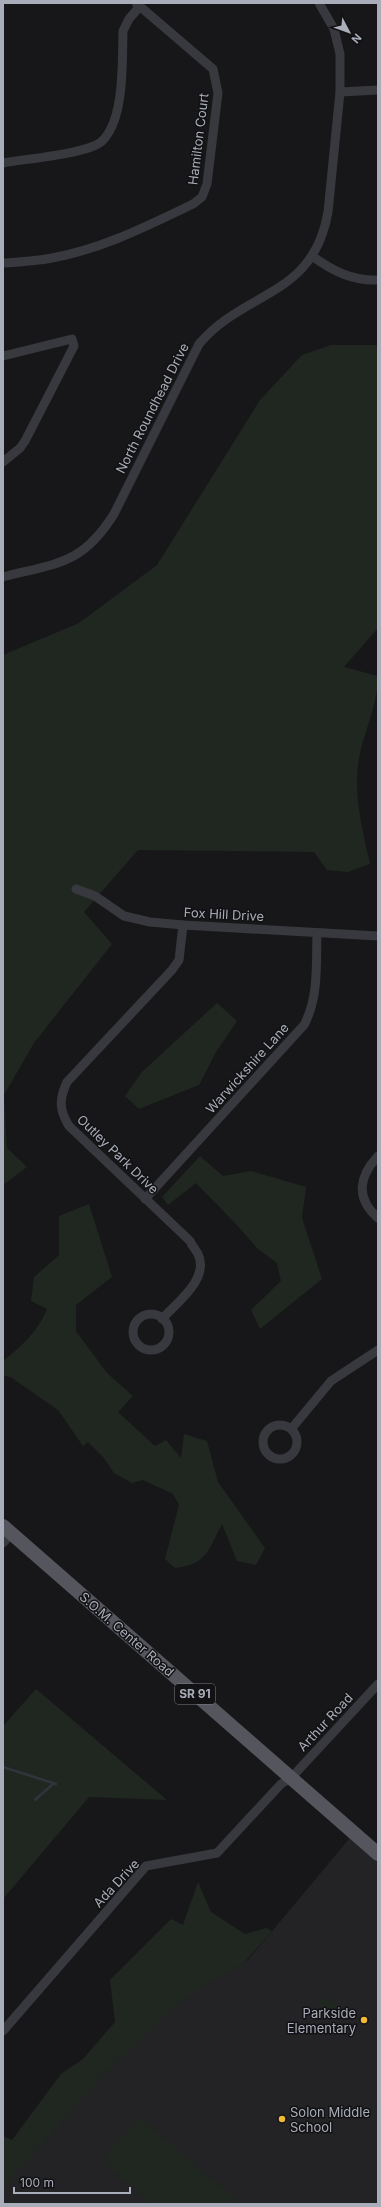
<svg xmlns="http://www.w3.org/2000/svg" width="381" height="2207" viewBox="0 0 381 2207" font-family="Inter,sans-serif">
	<style>
		.built { fill: #232326 }
		.green { fill: #1f2720 }
		.lines { fill: none; stroke-linecap: round; stroke-linejoin: round }
		.stream { stroke: #2d353d; stroke-width: 2.5 }
		.minor { stroke: #38393e; stroke-width: 9 }
		.primary { stroke: #54555d; stroke-width: 14 }
		.poi-dot { fill: #f2b936; stroke: #121214; stroke-width: 1.5 }
		.labels { text-anchor: middle; stroke-width: 3; stroke-linejoin: round; paint-order: stroke }
		.shield { fill: #121214; stroke: #7c7e88; stroke-width: 1 }
		.shield-label { font-size: 12px; font-weight: bold; fill: #a9adb9 }
		.street-label { font-size: 13px; fill: #a9adb9; stroke: #121214 }
		.poi-label { font-size: 13px; fill: #a9adb9; stroke: #121214; text-anchor: end }
	</style>
	<rect width="100%" height="100%" fill="#171719"/>
	<polygon class="built" points="354,1833 378,1854 378,2204 3,2204 3,2184 178,1981 247,1961"/>
	<g class="green">
		<path d="M331,345H378V628L344,667L378,676C378,707 362,734 358,765C354,799 363,832 370,864L348,872L327,870L314,852L138,850L84,912L112,944L34,1043L4,1095L7,1148L27,1167L3,1185V655L79,623L157,565L260,400L302,355Z"/>
		<polygon points="217,1003 237,1021 216,1052 199,1085 139,1109 125,1096 142,1072"/>
		<polygon points="200,1156 223,1176 251,1171 306,1187 302,1218 322,1279 260,1329 251,1310 281,1281 277,1263 257,1248 235,1223 196,1183 168,1205 162,1197"/>
		<path d="M89,1204L112,1277L76,1305V1331L107,1373L133,1396L118,1412L155,1446L166,1440L181,1458L184,1434L207,1441L218,1482L265,1548L256,1565L237,1561L222,1524C208,1550 208,1564 175,1568L165,1559L179,1505L173,1494L143,1480L132,1483L114,1473L103,1457L88,1442L83,1446L58,1410L12,1378L3,1375V1361C22,1346 38,1331 47,1309L31,1301L34,1277L59,1255V1216Z"/>
		<polygon points="36,1689 167,1800 89,1797 3,1899 3,1726"/>
		<polygon points="198,1882 211,1912 245,1934 266,1928 272,1931 245,1962 211,1980 173,2008 104,2074 3,2188 3,2136 12,2140 61,2074 83,2059 115,2022 110,1980 171,1919 183,1925"/>
		<polygon points="324,1996 342,2011 334,2019 317,2004"/>
		<polygon points="139,2117 236,2200 233,2204 152,2204 102,2161"/>
	</g>
	<g class="lines">
		<g class="stream">
			<polyline points="3,1767 56,1784"/>
			<polyline points="35,1800 54,1783"/>
		</g>
		<g class="minor">
			<polyline points="340,92 378,90"/>
			<path d="M3,163C24,159 86,154 101,142C125,121 122,62 123,31L129,19L140,6"/>
			<path d="M312,256C333,271 352,281 378,280"/>
			<path d="M3,263C19,262 36,261 52,258C102,249 147,226 193,204L202,197L207,184L218,93L213,69L136,3"/>
			<polyline points="3,356 72,339 74,346 25,441 20,448 3,462"/>
			<path d="M3,577C57,563 82,565 114,514L199,344C246,289 313,298 328,212L340,92V54L334,29L319,3"/>
			<polyline points="76,889 95,896 124,916 150,922 183,925 378,936"/>
			<path d="M378,1156C359,1176 355,1198 378,1218"/>
			<path d="M145,1199L304,1025C319,997 316,964 317,933"/>
			<circle cx="151" cy="1332" r="18"/>
			<path d="M162,1319C176,1303 210,1279 198,1254C196,1250 192,1246 190,1241L69,1126C59,1110 59,1099 67,1082L172,970L179,960L183,925"/>
			<circle cx="280" cy="1442" r="17"/>
			<polyline points="292,1428 331,1381 378,1350"/>
			<polyline points="3,1543 12,1533"/>
			<polyline points="3,2031 146,1866 217,1853 281,1784 291,1778 378,1684"/>
		</g>
		<polyline class="primary" points="3,1526 378,1854"/>
	</g>
	<g class="poi-dot">
		<circle cx="364" cy="2020" r="4"/>
		<circle cx="282" cy="2119" r="4"/>
	</g>
	<g class="labels">
		<rect class="shield" x="175" y="1684" width="40" height="20" rx="3"/>
		<g class="shield-label">
			<text x="195" y="1698">SR 91</text>
		</g>
		<g class="street-label">
			<text transform="translate(198 139) rotate(-83)" y="5">Hamilton Court</text>
			<text transform="translate(152 408) rotate(-63)" y="5">North Roundhead Drive</text>
			<text transform="translate(224 914) rotate(3)" y="5">Fox Hill Drive</text>
			<text transform="translate(247 1068) rotate(-48)" y="5">Warwickshire Lane</text>
			<text transform="translate(118 1154) rotate(44)" y="5">Outley Park Drive</text>
			<text transform="translate(127 1634) rotate(41)" y="5">S.O.M. Center Road</text>
			<text transform="translate(325 1722) rotate(-47)" y="5">Arthur Road</text>
			<text transform="translate(116 1883) rotate(-47)" y="5">Ada Drive</text>
		</g>
		<g class="poi-label">
			<text x="356" y="2018">Parkside<tspan x="356" dy="15">Elementary</tspan></text>
			<text x="290" y="2117" text-anchor="start">Solon Middle<tspan x="290" dy="15">School</tspan></text>
		</g>
	</g>
	<rect width="381" height="2207" fill="none" stroke="#a9adb9" stroke-width="8"/>
	<g transform="translate(349 32) rotate(131)" stroke="#121214" stroke-width="3" paint-order="stroke">
	<path d="M0-3L7 15L0 10L-7 15Z" fill="#a9adb9"/>
	<text y="-6" font-size="11" font-weight="bold" text-anchor="middle" fill="#a9adb9">N</text>
	</g>
	<path d="M14 2187v6h116v-6" fill="none" stroke="#a9adb9" stroke-width="2"/>
	<text x="20" y="2187" font-size="12" fill="#a9adb9" stroke="#121214" stroke-width="3" paint-order="stroke">100 m</text>
</svg>
